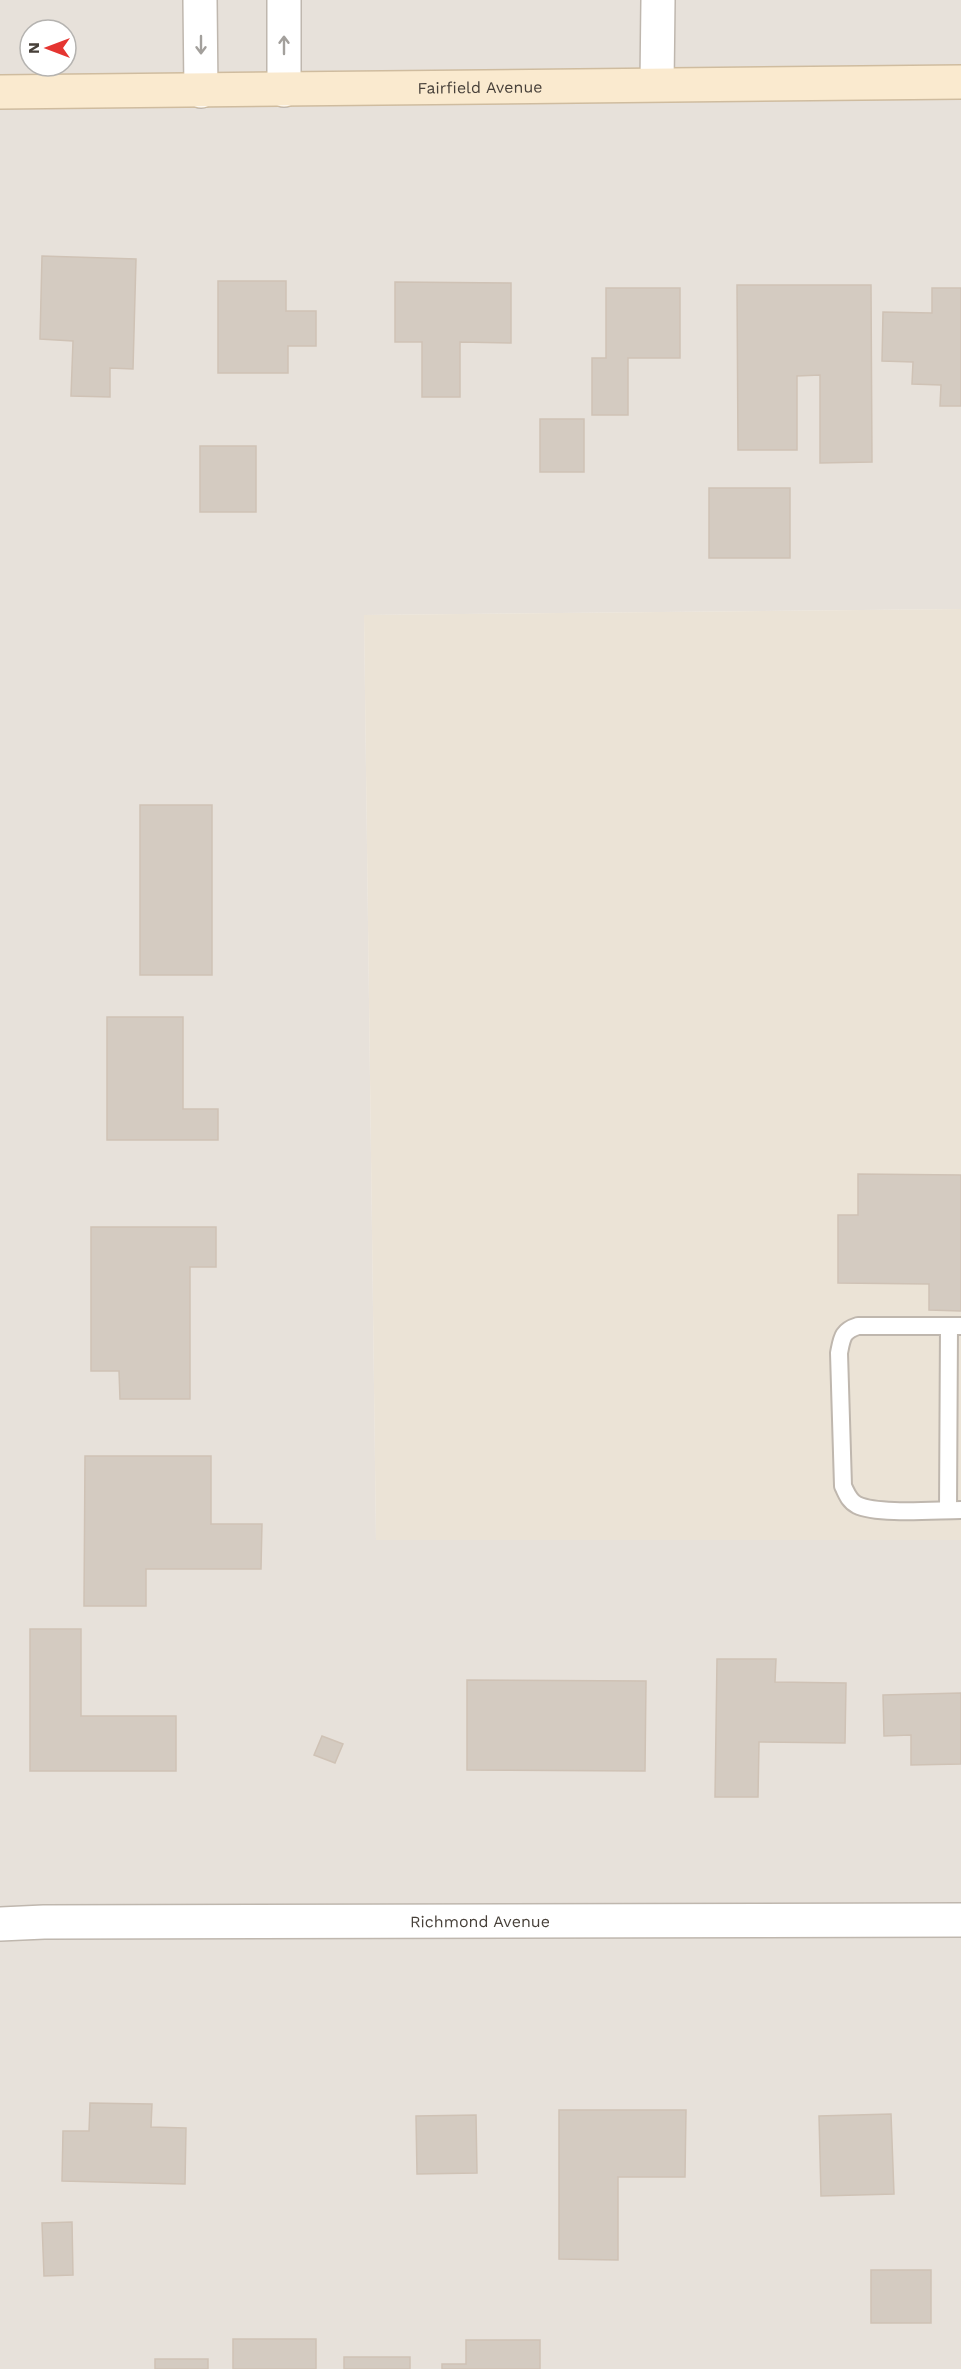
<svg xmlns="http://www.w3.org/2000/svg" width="961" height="2369" viewBox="0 0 961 2369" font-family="'Work Sans',sans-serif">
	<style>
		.residential { fill: #e7e1da; fill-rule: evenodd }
		.education { fill: #ebe3d6 }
		.building { fill: #d4cbc1; stroke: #cfc2b5; stroke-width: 1.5 }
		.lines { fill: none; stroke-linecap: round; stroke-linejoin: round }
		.lane-casing { stroke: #bfb7ae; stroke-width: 20 }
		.street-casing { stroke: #bfb7ae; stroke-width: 36 }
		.secondary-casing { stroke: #cfbc9f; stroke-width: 36 }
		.lane { stroke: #fff; stroke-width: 16 }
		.street { stroke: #fff; stroke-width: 33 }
		.secondary { stroke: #faeacf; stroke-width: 33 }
		.oneway { stroke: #a3a09c }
		.labels { text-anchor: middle; stroke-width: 4.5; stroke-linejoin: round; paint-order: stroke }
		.street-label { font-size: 16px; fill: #474039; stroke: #fff }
	</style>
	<rect width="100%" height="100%" fill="#f4f0eb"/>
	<path class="residential" d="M0,0H961V609L364,615L376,1540H961V2369H0ZM30,30H66V66H30Z"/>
	<polygon class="education" points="961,609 961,1540 376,1540 364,615"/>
	<g class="building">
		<polygon points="42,256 136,259 133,369 110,368 110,397 71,396 73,341 40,339"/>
		<polygon points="218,281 286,281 286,311 316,311 316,346 288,346 288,373 218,373"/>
		<polygon points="395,282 511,283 511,343 460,342 460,397 422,397 422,342 395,342"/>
		<polygon points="737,285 871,285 872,462 820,463 820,375 797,376 797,450 738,450"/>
		<polygon points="606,288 680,288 680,358 628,358 628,415 592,415 592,358 606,358"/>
		<polygon points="932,288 961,288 961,406 940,406 941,385 912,384 913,362 882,361 883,312 932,313"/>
		<rect x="540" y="419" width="44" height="53"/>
		<rect x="200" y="446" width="56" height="66"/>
		<rect x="709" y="488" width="81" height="70"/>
		<rect x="140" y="805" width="72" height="170"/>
		<polygon points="107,1017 183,1017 183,1109 218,1109 218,1140 107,1140"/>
		<polygon points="858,1174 961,1175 961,1311 929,1310 929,1284 838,1283 838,1215 858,1215"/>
		<polygon points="91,1227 216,1227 216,1267 190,1267 190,1399 120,1399 119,1371 91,1371"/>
		<polygon points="85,1456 211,1456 211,1524 262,1524 261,1569 146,1569 146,1606 84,1606"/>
		<polygon points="30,1629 81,1629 81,1716 176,1716 176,1771 30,1771"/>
		<polygon points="717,1659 776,1659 775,1682 846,1683 845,1743 759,1742 758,1797 715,1797"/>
		<polygon points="467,1680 646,1681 645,1771 467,1770"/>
		<polygon points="961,1693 961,1764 911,1765 911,1735 884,1736 883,1695"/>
		<polygon points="322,1736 343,1744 335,1763 314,1755"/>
		<polygon points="90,2103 152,2104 151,2127 186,2128 185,2184 62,2181 63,2131 89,2131"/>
		<polygon points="559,2110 686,2110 685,2177 618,2177 618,2260 559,2259"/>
		<polygon points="891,2114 894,2194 821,2196 819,2116"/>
		<polygon points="476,2115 477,2173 417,2174 416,2116"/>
		<polygon points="72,2222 73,2275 44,2276 42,2223"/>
		<rect x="871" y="2270" width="60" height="53"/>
		<rect x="233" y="2339" width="83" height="30"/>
		<polygon points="466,2340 540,2340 540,2369 442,2369 442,2364 466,2364"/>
		<rect x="344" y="2357" width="66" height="12"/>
		<rect x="155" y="2359" width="53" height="10"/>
	</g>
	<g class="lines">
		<g class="lane-casing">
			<g id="lane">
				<path d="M961,1326H858C842,1331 842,1338 839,1353L843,1486C847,1494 849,1501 857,1505C878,1515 936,1510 961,1510"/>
				<polyline points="948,1510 949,1326"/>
			</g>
		</g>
		<g class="street-casing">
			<g id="street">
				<polyline points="200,0 201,91"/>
				<polyline points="284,0 284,90"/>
				<polyline points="657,84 658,0"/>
				<path id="s1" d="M0,1924L44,1922L961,1920"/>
			</g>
		</g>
		<g class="secondary-casing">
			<g id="secondary">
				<path id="s2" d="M0,92L961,82"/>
			</g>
		</g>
		<use href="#lane" class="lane"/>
		<use href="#street" class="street"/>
		<use href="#secondary" class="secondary"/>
	</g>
	<defs><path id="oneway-shaft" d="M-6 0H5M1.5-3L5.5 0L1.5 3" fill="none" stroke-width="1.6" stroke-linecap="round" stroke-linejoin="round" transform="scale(1.5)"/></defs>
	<g class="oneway">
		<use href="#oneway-shaft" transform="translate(201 45) rotate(90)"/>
		<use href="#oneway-shaft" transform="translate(284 45) rotate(-90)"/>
	</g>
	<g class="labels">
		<g class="street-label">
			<text dy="6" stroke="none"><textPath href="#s2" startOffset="480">Fairfield Avenue</textPath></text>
			<text dy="6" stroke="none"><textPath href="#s1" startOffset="480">Richmond Avenue</textPath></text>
		</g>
	</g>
	<g transform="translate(48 48) rotate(270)"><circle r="28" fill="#ffffff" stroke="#b5b3b0" stroke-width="1.5"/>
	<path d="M0-4.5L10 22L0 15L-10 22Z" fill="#e53531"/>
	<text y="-9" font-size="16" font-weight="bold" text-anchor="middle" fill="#474039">N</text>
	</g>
</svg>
